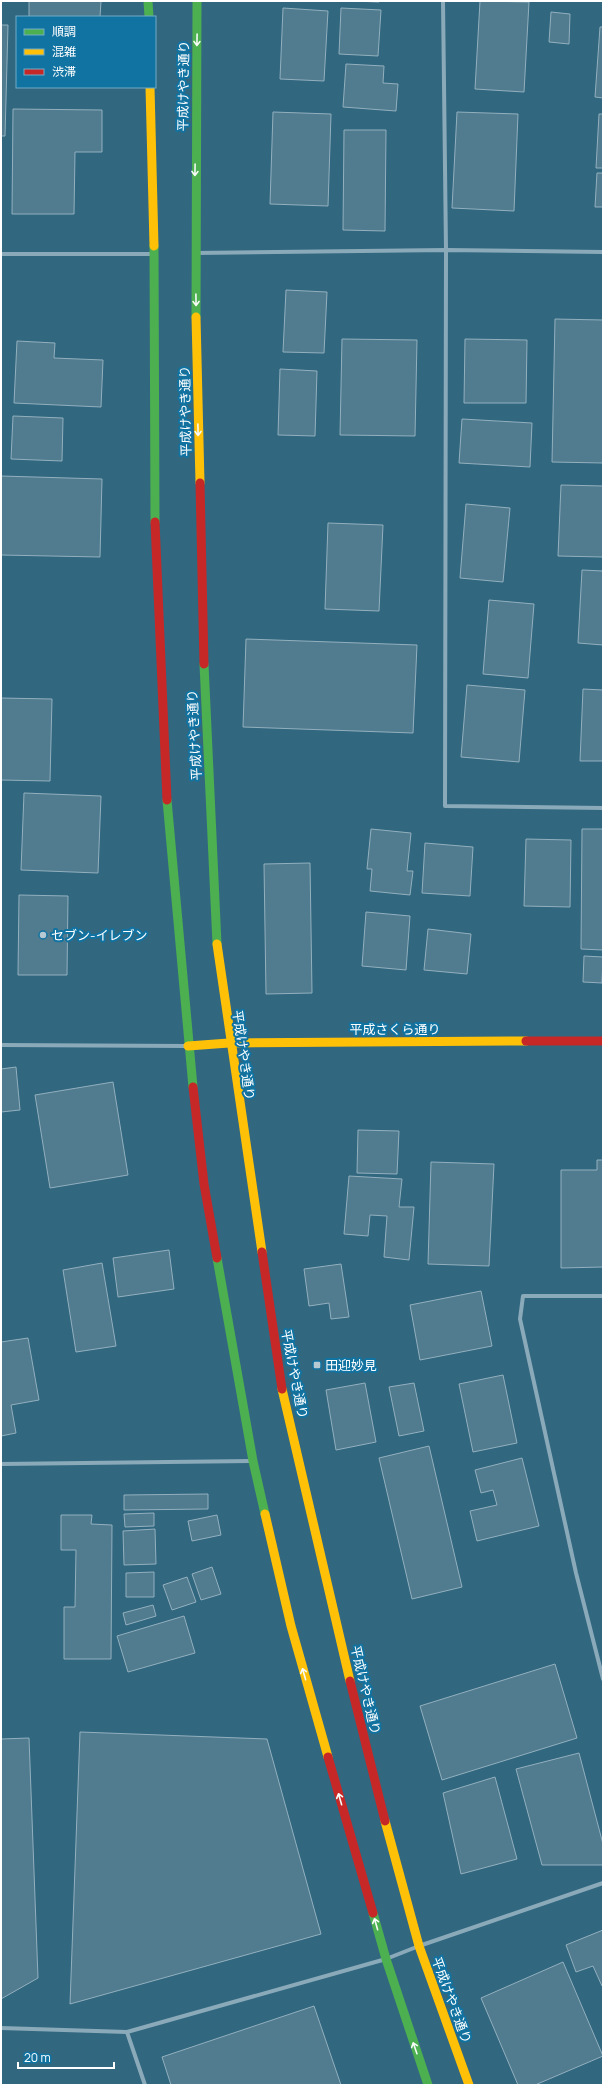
<svg xmlns="http://www.w3.org/2000/svg" width="604" height="2086" viewBox="0 0 604 2086" font-family="Manrope,'Noto Sans JP',sans-serif">
	<style>
		.building { fill: #517c8f; stroke: #92b0be }
		.lines { fill: none; stroke-linecap: round; stroke-linejoin: round }
		.street { stroke: #8aaab9; stroke-width: 4 }
		.fast { stroke: #4caf50; stroke-width: 9 }
		.slow { stroke: #ffc107; stroke-width: 9 }
		.jam { stroke: #c62828; stroke-width: 9 }
		.oneway { stroke: #f6fbf6 }
		.poi-dot { fill: #b7cad3; stroke: #1173a1; stroke-width: 1.5 }
		.labels { text-anchor: middle; stroke-width: 4; stroke-linejoin: round; paint-order: stroke }
		.street-label { font-size: 13px; fill: #fff; stroke: #1173a1 }
		.poi-label { font-size: 13px; fill: #fff; stroke: #1173a1; text-anchor: start }
	</style>
	<rect width="100%" height="100%" fill="#326780"/>
	<g class="building">
		<polygon points="29,1 101,1 100,17 29,17"/>
		<polygon points="352,1 379,1 379,2"/>
		<polygon points="480,1 529,2 524,92 475,89"/>
		<polygon points="283,8 328,11 324,81 280,79"/>
		<polygon points="341,8 381,10 378,56 339,54"/>
		<polygon points="551,12 570,14 569,44 549,42"/>
		<polygon points="1,25 8,25 5,136 1,136"/>
		<polygon points="600,27 603,27 603,98 595,97"/>
		<polygon points="346,64 384,66 383,83 398,84 396,111 343,107"/>
		<polygon points="13,109 102,110 102,152 75,152 74,214 12,214"/>
		<polygon points="273,112 331,114 328,206 270,204"/>
		<polygon points="457,112 518,114 514,211 452,208"/>
		<polygon points="599,114 603,114 603,168 596,168"/>
		<polygon points="344,130 386,130 385,231 343,230"/>
		<polygon points="597,173 603,173 603,207 595,207"/>
		<polygon points="286,290 327,292 324,353 283,352"/>
		<polygon points="555,319 603,320 603,463 552,462"/>
		<polygon points="342,339 417,340 415,436 340,435"/>
		<polygon points="465,339 527,340 526,403 464,403"/>
		<polygon points="17,341 55,343 54,358 103,360 101,407 14,403"/>
		<polygon points="280,369 317,371 315,436 278,435"/>
		<polygon points="13,416 63,418 62,461 11,459"/>
		<polygon points="462,419 532,423 530,467 459,463"/>
		<polygon points="1,476 102,479 100,557 1,555"/>
		<polygon points="561,485 603,486 603,557 558,556"/>
		<polygon points="466,504 510,508 503,582 460,578"/>
		<polygon points="328,523 383,525 379,611 325,609"/>
		<polygon points="582,570 603,571 603,645 578,643"/>
		<polygon points="489,600 534,604 528,678 483,674"/>
		<polygon points="246,639 417,645 413,733 243,727"/>
		<polygon points="467,685 525,690 519,762 461,757"/>
		<polygon points="583,689 603,690 603,761 580,761"/>
		<polygon points="1,698 52,699 50,781 1,780"/>
		<polygon points="24,793 101,796 98,873 21,870"/>
		<polygon points="371,829 411,833 407,871 413,871 410,895 370,891 372,869 367,869"/>
		<polygon points="582,829 603,829 603,950 581,949"/>
		<polygon points="526,839 571,840 570,907 524,906"/>
		<polygon points="425,843 473,847 470,896 422,893"/>
		<polygon points="310,863 312,993 266,994 264,864"/>
		<polygon points="19,895 68,896 67,975 18,975"/>
		<polygon points="366,912 410,916 406,970 362,966"/>
		<polygon points="428,929 471,934 467,974 424,970"/>
		<polygon points="584,956 603,957 602,983 583,982"/>
		<polygon points="16,1067 20,1110 1,1112 1,1069"/>
		<polygon points="113,1082 128,1175 50,1188 35,1095"/>
		<polygon points="358,1130 399,1131 397,1174 357,1173"/>
		<polygon points="597,1160 603,1160 603,1267 561,1268 561,1170 597,1170"/>
		<polygon points="431,1162 494,1164 489,1266 428,1264"/>
		<polygon points="349,1176 402,1179 399,1207 414,1207 409,1260 384,1257 387,1216 370,1215 368,1236 344,1234"/>
		<polygon points="169,1250 174,1289 118,1297 113,1258"/>
		<polygon points="102,1263 116,1346 76,1352 63,1270"/>
		<polygon points="341,1264 349,1317 331,1319 329,1303 309,1306 304,1269"/>
		<polygon points="481,1291 492,1346 420,1360 410,1305"/>
		<polygon points="28,1338 39,1400 11,1405 16,1433 1,1436 1,1342"/>
		<polygon points="503,1375 517,1443 473,1452 459,1384"/>
		<polygon points="365,1383 376,1442 336,1450 326,1390"/>
		<polygon points="414,1383 424,1431 399,1436 389,1387"/>
		<polygon points="429,1446 462,1587 412,1599 379,1458"/>
		<polygon points="522,1458 539,1526 477,1541 470,1511 497,1505 493,1490 481,1493 475,1470"/>
		<polygon points="208,1494 208,1509 124,1510 124,1495"/>
		<polygon points="154,1513 154,1526 125,1527 124,1514"/>
		<polygon points="61,1515 92,1515 91,1524 112,1525 111,1659 64,1659 64,1607 75,1607 76,1550 61,1550"/>
		<polygon points="217,1515 221,1535 192,1541 188,1521"/>
		<polygon points="155,1529 156,1564 124,1565 123,1531"/>
		<polygon points="212,1567 221,1594 201,1600 192,1574"/>
		<polygon points="154,1572 154,1597 126,1597 126,1573"/>
		<polygon points="187,1577 196,1602 172,1610 163,1585"/>
		<polygon points="153,1605 156,1616 126,1625 123,1613"/>
		<polygon points="184,1616 195,1653 128,1672 117,1636"/>
		<polygon points="555,1664 577,1738 442,1780 420,1706"/>
		<polygon points="80,1732 267,1739 321,1934 70,2004"/>
		<polygon points="29,1738 38,1978 1,1999 1,1739"/>
		<polygon points="579,1753 603,1844 603,1865 542,1865 516,1769"/>
		<polygon points="495,1777 517,1859 461,1874 443,1793"/>
		<polygon points="603,1930 603,1986 602,1986 593,1966 576,1972 566,1945"/>
		<polygon points="563,1962 603,2056 535,2085 518,2085 481,1998"/>
		<polygon points="314,2006 341,2085 171,2085 162,2057"/>
	</g>
	<g class="lines">
		<g class="street">
			<polyline points="443,1 446,250 445,806 603,808"/>
			<polyline points="195,253 446,250 603,252"/>
			<polyline points="1,254 152,254"/>
			<polyline points="1,1045 187,1046"/>
			<polyline points="603,1296 523,1296 520,1319 576,1573 603,1679"/>
			<polyline points="1,1464 251,1461"/>
			<polyline points="1,2028 127,2032 386,1959 419,1946 603,1883"/>
			<polyline points="127,2032 145,2085"/>
		</g>
		<g class="fast">
			<polyline points="148,1 149,17"/>
			<polyline points="154,246 155,522"/>
			<polyline points="196,317 197,1"/>
			<polyline points="204,664 217,944"/>
			<polyline points="167,800 193,1087"/>
			<polyline points="217,1258 253,1461 265,1514"/>
			<polyline points="373,1913 386,1959 428,2085"/>
		</g>
		<g class="slow">
			<polyline points="150,87 154,246"/>
			<polyline points="196,317 200,483"/>
			<polyline points="217,944 262,1252"/>
			<polyline points="188,1046 229,1043 526,1041"/>
			<polyline points="282,1389 350,1681"/>
			<polyline points="265,1514 291,1626 328,1757"/>
			<polyline points="385,1821 419,1946 469,2085"/>
		</g>
		<g class="jam">
			<polyline points="200,483 204,664"/>
			<polyline points="155,522 167,800"/>
			<polyline points="526,1041 603,1041"/>
			<polyline points="193,1087 204,1184 217,1258"/>
			<polyline points="262,1252 282,1389"/>
			<polyline points="350,1681 385,1821"/>
			<polyline points="328,1757 373,1913"/>
		</g>
	</g>
	<defs><path id="oneway-shaft" d="M-6 0H5M1.5-3L5.5 0L1.5 3" fill="none" stroke-width="1.6" stroke-linecap="round" stroke-linejoin="round"/></defs>
	<g class="oneway">
		<use href="#oneway-shaft" transform="translate(197 40) rotate(91)"/>
		<use href="#oneway-shaft" transform="translate(195 170) rotate(91)"/>
		<use href="#oneway-shaft" transform="translate(196 300) rotate(89)"/>
		<use href="#oneway-shaft" transform="translate(198 430) rotate(89)"/>
		<use href="#oneway-shaft" transform="translate(304 1674) rotate(-106)"/>
		<use href="#oneway-shaft" transform="translate(340 1799) rotate(-106)"/>
		<use href="#oneway-shaft" transform="translate(376 1924) rotate(-106)"/>
		<use href="#oneway-shaft" transform="translate(415 2048) rotate(-109)"/>
	</g>
	<g class="poi-dot">
		<circle cx="43" cy="935" r="4"/>
		<rect x="313" y="1361" width="8" height="8" rx="2"/>
	</g>
	<g class="labels">
		<g class="street-label">
			<text transform="translate(183 86) rotate(-89)" y="5">平成けやき通り</text>
			<text transform="translate(185 411) rotate(-91)" y="5">平成けやき通り</text>
			<text transform="translate(194 735) rotate(-93)" y="5">平成けやき通り</text>
			<text x="395" y="1034">平成さくら通り</text>
			<text transform="translate(244 1055) rotate(82)" y="5">平成けやき通り</text>
			<text transform="translate(295 1374) rotate(79)" y="5">平成けやき通り</text>
			<text transform="translate(366 1690) rotate(77)" y="5">平成けやき通り</text>
			<text transform="translate(452 2000) rotate(70)" y="5">平成けやき通り</text>
		</g>
		<g class="poi-label">
			<text x="51" y="940">セブン-イレブン</text>
			<text x="325" y="1370">田迎妙見</text>
		</g>
	</g>
	<rect width="604" height="2086" fill="none" stroke="#ffffff" stroke-width="4"/>
	<rect x="16" y="16" width="140" height="72" fill="#1173a1" stroke="#70abc7"/>
	<rect x="24" y="29" width="20" height="6" fill="#4caf50" stroke="#70abc7"/>
	<text x="52" y="36" font-size="12" fill="#ffffff">順調</text>
	<rect x="24" y="49" width="20" height="6" fill="#ffc107" stroke="#70abc7"/>
	<text x="52" y="56" font-size="12" fill="#ffffff">混雑</text>
	<rect x="24" y="69" width="20" height="6" fill="#c62828" stroke="#70abc7"/>
	<text x="52" y="76" font-size="12" fill="#ffffff">渋滞</text>
	<path d="M18 2062v6h96v-6" fill="none" stroke="#ffffff" stroke-width="2"/>
	<text x="24" y="2062" font-size="12" fill="#ffffff" stroke="#1173a1" stroke-width="3" paint-order="stroke">20 m</text>
</svg>
